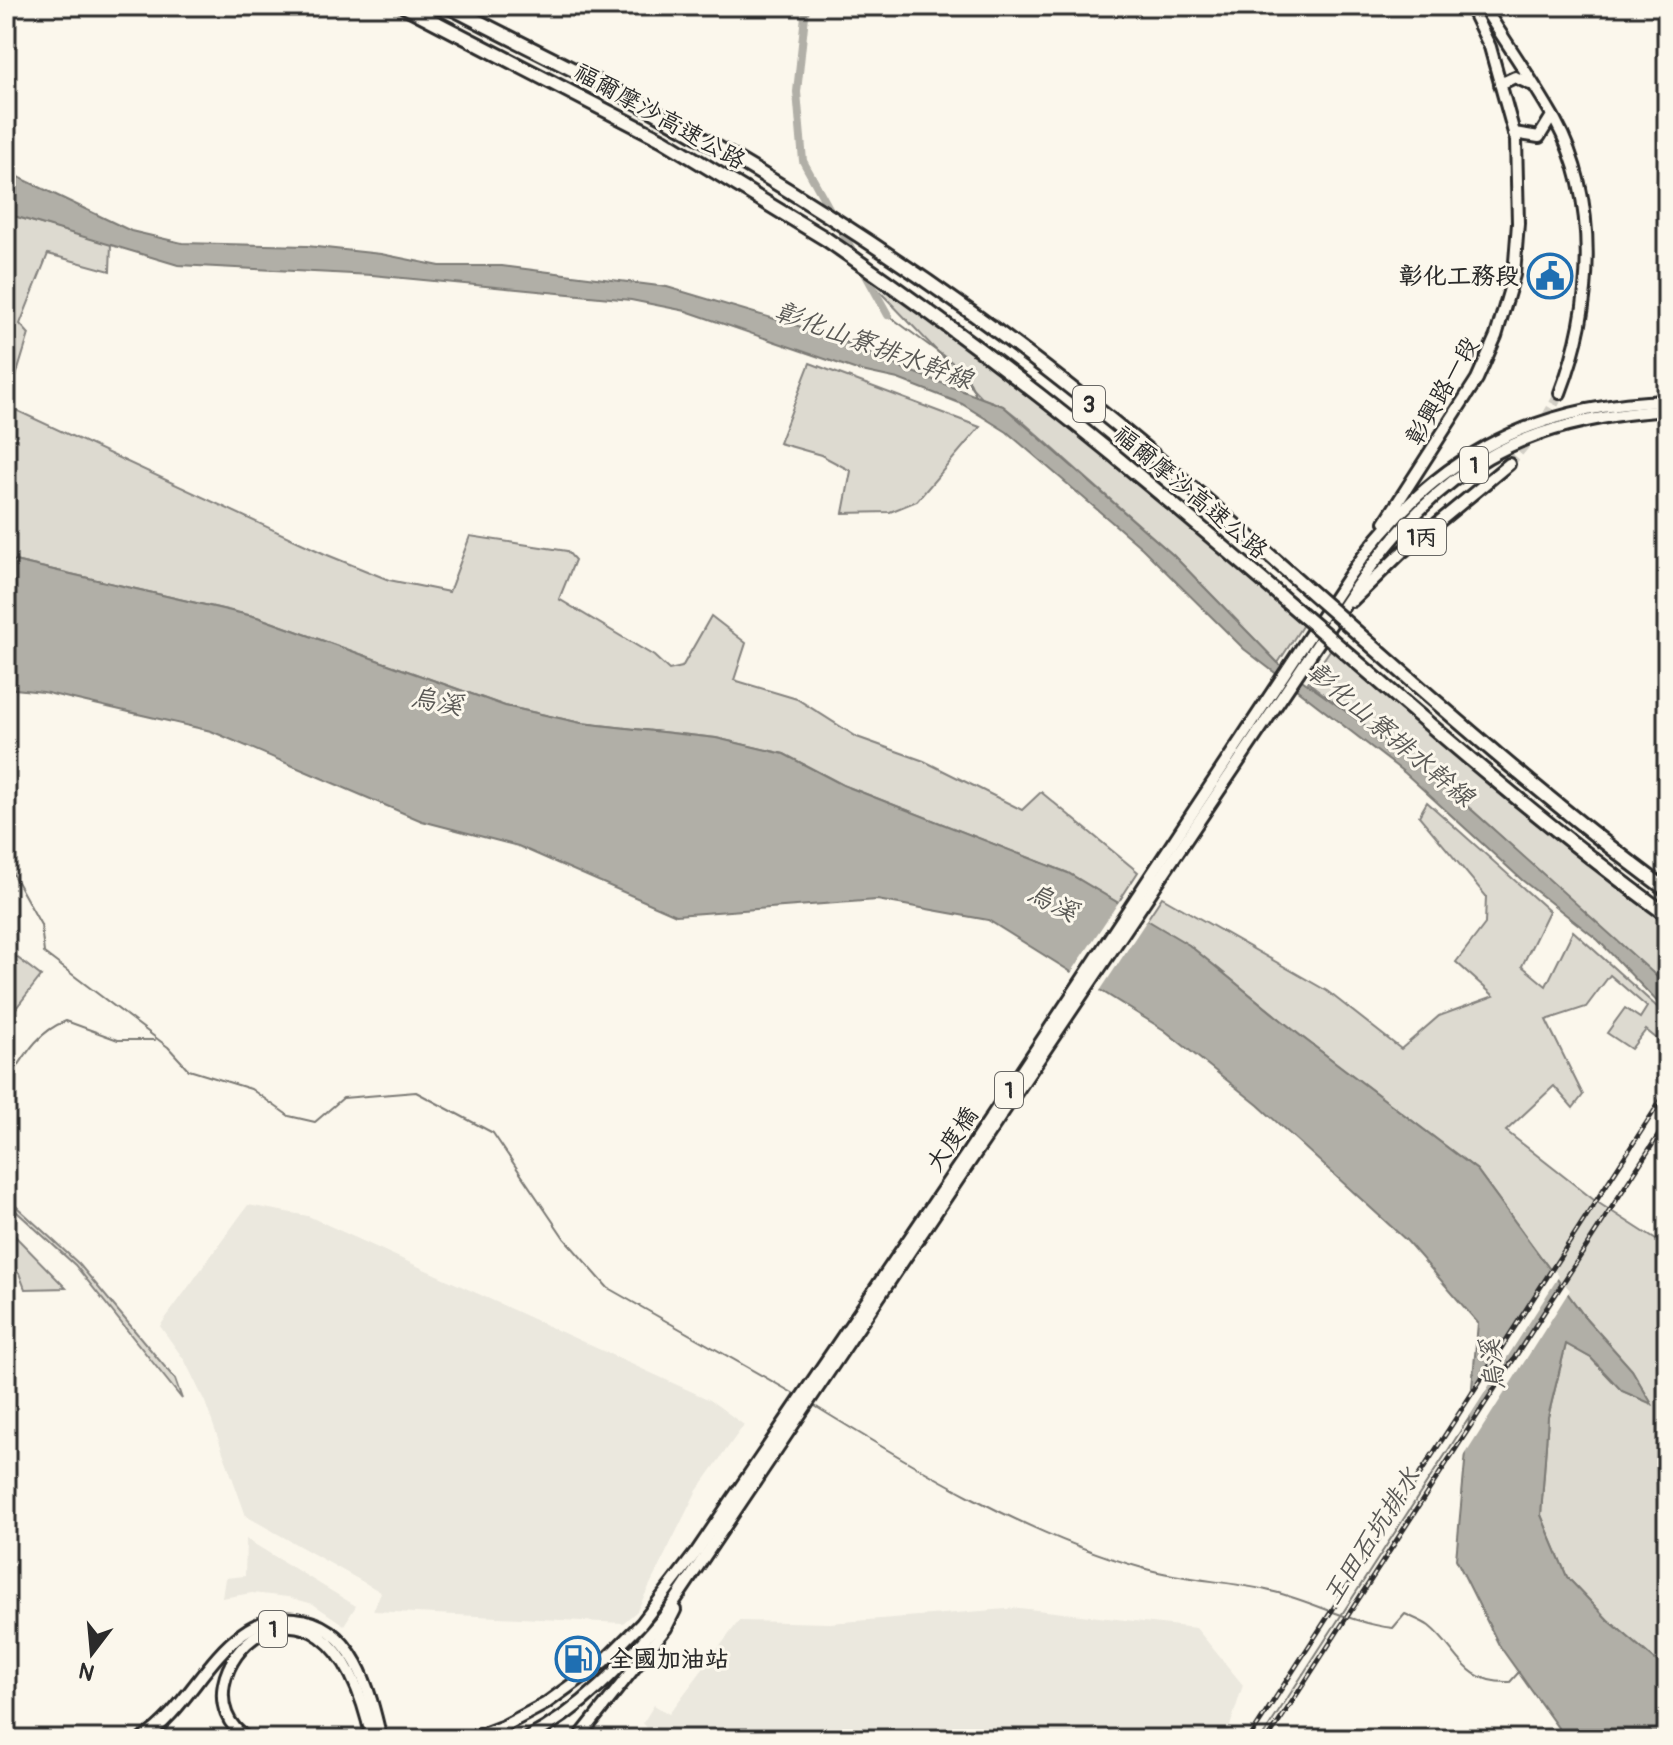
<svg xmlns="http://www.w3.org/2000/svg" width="1673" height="1745" viewBox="0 0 1673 1745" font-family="Pangolin,'LXGW WenKai TC',sans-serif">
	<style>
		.built { fill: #ebe8de }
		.green { fill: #dddad0; stroke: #84827e; stroke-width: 2 }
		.water { fill: #b1afa7; stroke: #7b7a75; stroke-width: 2 }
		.pier { fill: #fbf7ec }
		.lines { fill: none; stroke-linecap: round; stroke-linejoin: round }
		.stream { stroke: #7b7a75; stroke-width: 2 }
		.canal { stroke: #b1afa7; stroke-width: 8 }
		.major-tunnel { stroke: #d1cec5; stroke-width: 10; stroke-dasharray: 10 5; stroke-linecap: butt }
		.major-casing { stroke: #2b2b2b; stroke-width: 16 }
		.highway-casing { stroke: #2b2b2b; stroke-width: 18 }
		.major { stroke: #fbf7ec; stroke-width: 10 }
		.highway { stroke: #fbf7ec; stroke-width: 12 }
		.rail-casing { stroke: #2b2b2b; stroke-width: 5 }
		.rail { stroke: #fbf7ec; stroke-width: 2; stroke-dasharray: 6; stroke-linecap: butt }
		.highway-bridge-casing { stroke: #2b2b2b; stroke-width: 18; stroke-linecap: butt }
		.highway-bridge { stroke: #fbf7ec; stroke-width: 12 }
		.labels { text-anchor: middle; stroke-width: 6; stroke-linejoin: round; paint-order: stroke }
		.shield { fill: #fbf7ec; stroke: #696865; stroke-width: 2 }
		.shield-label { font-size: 22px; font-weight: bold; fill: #2b2b2b }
		.street-label { font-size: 24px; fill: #2b2b2b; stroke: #fbf7ec }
		.poi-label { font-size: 24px; font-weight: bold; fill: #2b2b2b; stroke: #fbf7ec; text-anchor: end }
		.water-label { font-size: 26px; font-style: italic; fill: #5a5956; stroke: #fbf7ec }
	</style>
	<rect width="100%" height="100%" fill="#fbf7ec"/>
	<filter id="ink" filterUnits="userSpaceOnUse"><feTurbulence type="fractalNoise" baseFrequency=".0125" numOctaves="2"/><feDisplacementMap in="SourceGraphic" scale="16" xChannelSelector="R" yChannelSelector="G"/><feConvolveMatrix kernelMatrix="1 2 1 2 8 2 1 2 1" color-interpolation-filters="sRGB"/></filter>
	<g filter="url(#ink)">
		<g class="built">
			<polygon points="248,1205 308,1216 710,1400 744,1425 696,1492 637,1611 623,1623 373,1611 381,1592 246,1516 205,1402 185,1361 160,1326"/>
			<polygon points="246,1539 356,1606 344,1625 313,1604 288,1597 252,1593 222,1598 225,1578 245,1576"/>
			<polygon points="1019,1608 1196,1628 1243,1685 1226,1739 645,1739 650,1731 643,1723 654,1705 669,1714 739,1621 830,1623"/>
		</g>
		<g class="green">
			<polygon points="6,211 14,216 111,244 110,271 48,254 20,324 29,334 7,406 325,554 389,580 449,592 470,536 567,551 575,560 559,599 654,656 669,670 682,667 711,616 746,643 734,680 797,699 857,737 924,761 1022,810 1041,792 1138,872 1118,903 1068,873 843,785 784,754 716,738 581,723 505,706 257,617 6,559"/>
			<polygon points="848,253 967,336 1308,617 1278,663 1173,555 1022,421 1003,406 982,398 861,272"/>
			<polygon points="810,363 980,427 917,501 890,512 843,513 851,471 821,455 779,443"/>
			<polygon points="1335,643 1667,918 1667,987 1473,811 1308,682"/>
			<polygon points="1427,802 1549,911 1522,966 1546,986 1573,931 1667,1016 1667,1047 1646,1030 1631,1049 1607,1033 1625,1008 1640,1018 1647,1007 1610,975 1586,1007 1546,1020 1583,1095 1573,1108 1554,1086 1506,1131 1594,1200 1667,1247 1667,1670 1608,1620 1567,1577 1541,1515 1548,1417 1566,1344 1591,1358 1622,1391 1651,1403 1632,1370 1584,1316 1477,1170 1302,1037 1189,945 1144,924 1162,897 1327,991 1401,1049 1439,1016 1494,996 1456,962 1485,924 1486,896 1419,816"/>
			<polygon points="6,949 41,976 6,1021"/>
			<polygon points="6,1197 79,1264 175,1379 182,1399 75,1265 6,1202"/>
			<polygon points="6,1227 66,1288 25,1289 19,1273 6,1267"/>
		</g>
		<g class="water">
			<polygon points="6,171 131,231 182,243 307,246 381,254 440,266 502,266 667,287 832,336 902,368 1003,406 1173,555 1278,663 1365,725 1473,811 1652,972 1667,987 1667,1012 1598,940 1522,880 1405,773 1244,649 1142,548 1007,432 962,404 898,379 857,370 686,311 631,300 372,275 178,265 14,216 6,211"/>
			<polygon points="6,559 257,617 505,706 581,723 716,738 784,754 843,785 1068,873 1189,945 1302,1037 1477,1170 1584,1316 1632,1370 1652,1404 1622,1391 1591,1358 1566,1344 1548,1417 1541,1515 1567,1577 1608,1620 1667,1670 1667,1739 1566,1739 1499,1645 1456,1559 1478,1323 1407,1241 1258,1105 1164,1030 988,920 877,900 676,915 518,846 422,821 211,731 43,692 6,688"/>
		</g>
		<g class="pier">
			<polygon points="1120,900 1149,917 1098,994 1069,976"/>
			<polygon points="1552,1267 1559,1276 1464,1425 1466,1403"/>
			<polygon points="1563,1282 1570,1290 1460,1463 1462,1440"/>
		</g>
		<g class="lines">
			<g class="stream">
				<polyline points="888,315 965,372 976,396"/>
				<polyline points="6,862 41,925 44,953 168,1047 189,1070 251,1089 289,1116 315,1122 343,1098 416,1092 493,1133 564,1238 608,1288 798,1396"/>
				<path d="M6,1085C23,1059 36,1032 66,1021L118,1040H155"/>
				<path d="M810,1403C915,1468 1027,1536 1146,1569C1185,1580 1227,1581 1266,1590C1309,1599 1349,1623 1393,1628L1405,1614C1413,1618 1422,1621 1429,1626C1460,1651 1462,1684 1510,1682L1519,1672"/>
				<polyline points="1261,1739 1469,1418"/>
			</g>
			<polyline class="canal" points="806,6 797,92 803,161 888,315"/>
			<polyline class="major-tunnel" points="1509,464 1545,420 1560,393"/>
			<g class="major-casing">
				<g id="major">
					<path d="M1483,6C1507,44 1533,81 1555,120C1600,203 1593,308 1560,393"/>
					<polyline points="1500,84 1515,77 1530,84"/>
					<polyline points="1514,133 1539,137 1552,116"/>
					<polyline points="1385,522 1477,379 1496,336 1514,275 1518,223 1516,140 1490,47 1470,6"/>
					<polyline points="1352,601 1400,554 1509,464"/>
					<path d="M142,1739C184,1712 204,1661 243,1633C258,1622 277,1617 295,1619C354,1624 370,1691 381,1739"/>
					<path d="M248,1739C161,1683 324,1515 372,1739"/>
					<path d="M470,1739L504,1726L545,1704L603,1662L641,1624L697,1551L966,1155L1349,576C1428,461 1528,405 1667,401"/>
					<path d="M526,1739C583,1709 622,1666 664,1617L1356,587C1442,466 1519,421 1667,410"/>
					<polyline points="578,1739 666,1628 675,1610"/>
				</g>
			</g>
			<g class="highway-casing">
				<polyline id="highway" points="404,6 663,140 826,239"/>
			</g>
			<use href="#major" class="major"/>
			<use href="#highway" class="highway"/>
			<g class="rail-casing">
				<g id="rail">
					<polyline points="1249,1739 1667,1091"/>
					<polyline points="1268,1739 1667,1122"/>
				</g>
			</g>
			<use href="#rail" class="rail"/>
			<g class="highway-bridge-casing">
				<g id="highway-bridge">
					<path d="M448,6C515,41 584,74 651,110C762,171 869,239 972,313C1217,489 1425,711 1667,890"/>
					<path d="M826,239C936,315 1043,395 1145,481C1320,625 1484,781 1667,915"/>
				</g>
			</g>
			<use href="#highway-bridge" class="highway-bridge"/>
		</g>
	</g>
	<defs>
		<g id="civic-ring" transform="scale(2.3)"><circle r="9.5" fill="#fbf7ec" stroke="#1f6fb2" stroke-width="1.5"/><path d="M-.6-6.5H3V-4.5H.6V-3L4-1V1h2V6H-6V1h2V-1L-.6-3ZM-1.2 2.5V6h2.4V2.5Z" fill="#1f6fb2"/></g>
		<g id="fuel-ring" transform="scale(2.3)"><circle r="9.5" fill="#fbf7ec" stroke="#1f6fb2" stroke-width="1.5"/><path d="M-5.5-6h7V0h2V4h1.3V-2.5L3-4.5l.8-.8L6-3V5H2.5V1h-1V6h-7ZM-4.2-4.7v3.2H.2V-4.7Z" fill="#1f6fb2"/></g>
	</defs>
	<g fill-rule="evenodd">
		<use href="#civic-ring" x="1550" y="276"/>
		<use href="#fuel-ring" x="578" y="1659"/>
	</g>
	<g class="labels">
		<g class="shield">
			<rect x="1073" y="386" width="32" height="36" rx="6"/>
			<rect x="1460" y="447" width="28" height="36" rx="6"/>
			<rect x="1398" y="519" width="48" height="36" rx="6"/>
			<rect x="995" y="1072" width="28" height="36" rx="6"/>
			<rect x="259" y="1611" width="28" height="36" rx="6"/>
		</g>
		<g class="shield-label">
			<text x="1089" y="412">3</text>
			<text x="1474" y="473">1</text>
			<text x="1422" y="545">1丙</text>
			<text x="1009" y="1098">1</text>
			<text x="273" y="1637">1</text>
		</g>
		<g class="street-label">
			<text transform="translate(660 116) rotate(29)" y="8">福爾摩沙高速公路</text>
			<text transform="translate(1442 391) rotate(-60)" y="8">彰興路一段</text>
			<text transform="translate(1191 492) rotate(40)" y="8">福爾摩沙高速公路</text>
			<text transform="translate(952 1139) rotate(-56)" y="8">大度橋</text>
		</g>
		<g class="poi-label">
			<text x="1519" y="284">彰化工務段</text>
			<text x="609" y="1667" text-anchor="start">全國加油站</text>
		</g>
		<g class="water-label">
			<text transform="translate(874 345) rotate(20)" y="9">彰化山寮排水幹線</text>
			<text transform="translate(437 701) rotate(11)" y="9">烏溪</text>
			<text transform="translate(1391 734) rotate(40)" y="9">彰化山寮排水幹線</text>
			<text transform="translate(1053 902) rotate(27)" y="9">烏溪</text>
			<text transform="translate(1492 1365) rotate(-97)" y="9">烏溪</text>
			<text transform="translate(1371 1536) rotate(-57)" y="9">王田石坑排水</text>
		</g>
	</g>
	<rect width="1673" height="1745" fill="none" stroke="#fbf7ec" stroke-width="32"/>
	<rect x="16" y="16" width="1641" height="1713" fill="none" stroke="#2b2b2b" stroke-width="3" filter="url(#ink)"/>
	<g transform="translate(92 1653) rotate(196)" stroke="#fbf7ec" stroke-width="6" paint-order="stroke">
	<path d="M0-6L14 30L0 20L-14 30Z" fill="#2b2b2b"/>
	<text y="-12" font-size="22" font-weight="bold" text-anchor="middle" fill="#2b2b2b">N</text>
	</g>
</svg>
